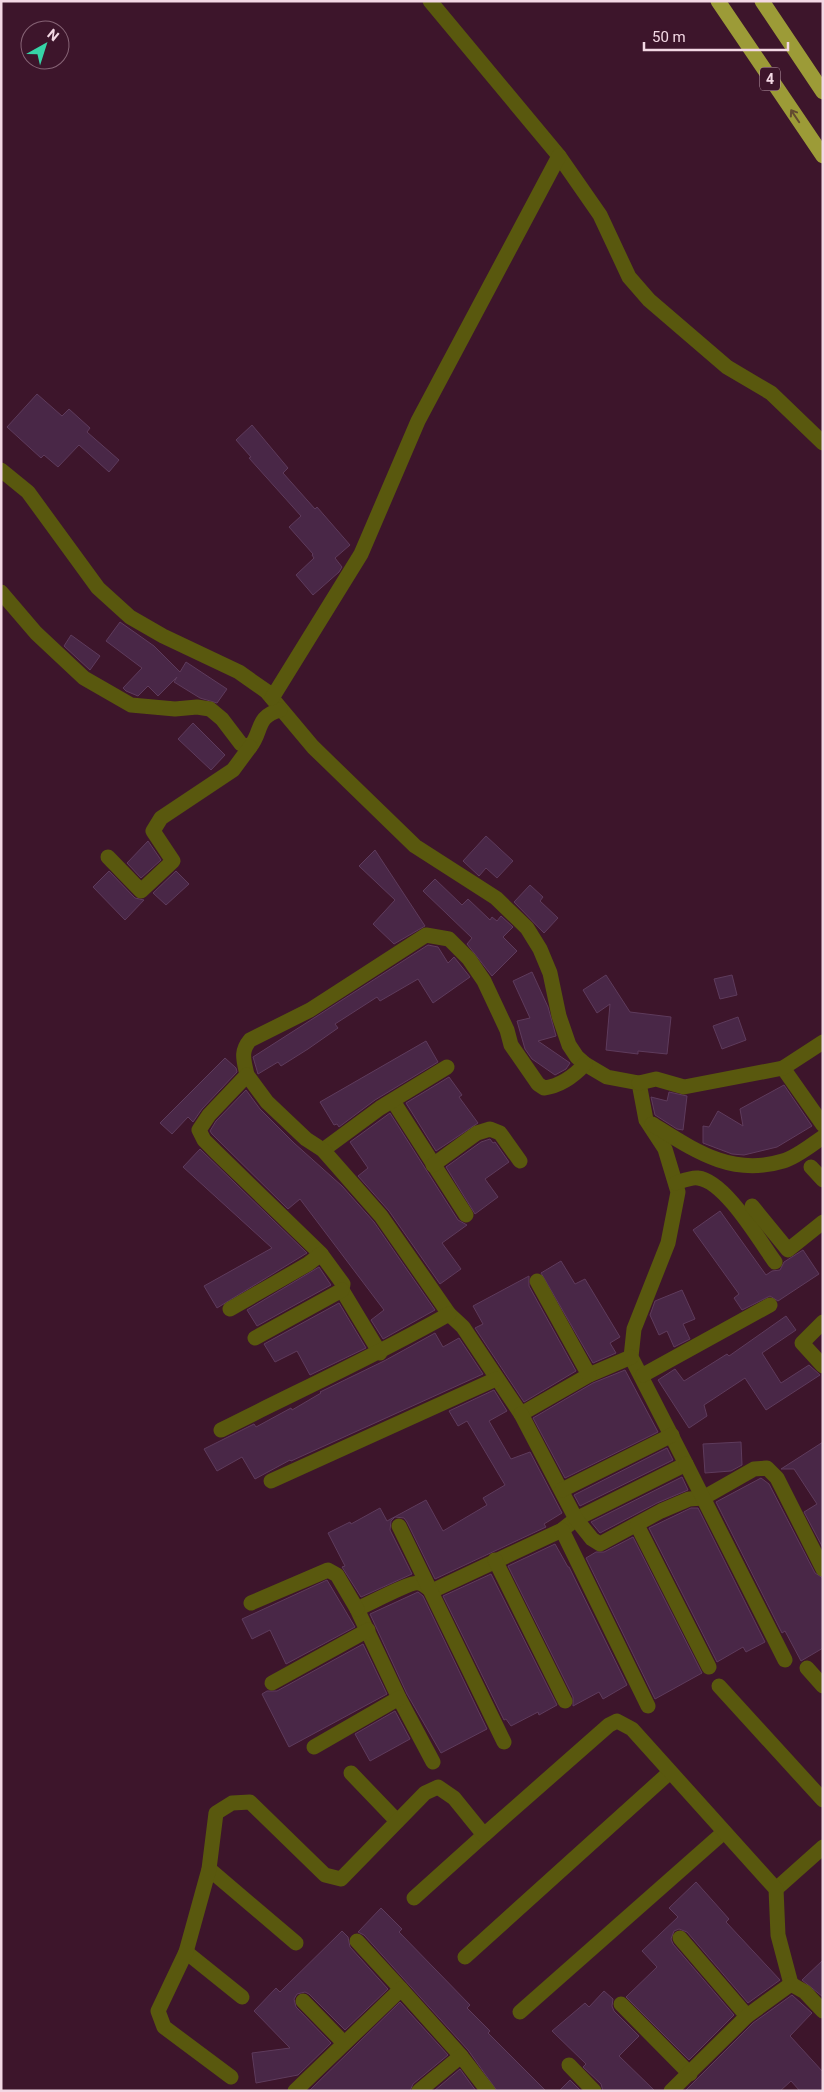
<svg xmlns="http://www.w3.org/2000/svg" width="824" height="2092" viewBox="0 0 824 2092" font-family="Roboto,sans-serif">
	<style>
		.building { fill: #492747; stroke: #5e3b5c }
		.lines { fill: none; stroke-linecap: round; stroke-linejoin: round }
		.minor { stroke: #59580e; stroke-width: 15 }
		.highway { stroke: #9c9b37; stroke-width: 15 }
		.oneway { stroke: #634b30 }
		.labels { text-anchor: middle; stroke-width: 5; stroke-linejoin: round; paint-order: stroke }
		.shield { fill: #3d152b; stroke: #bc9eac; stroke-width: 1 }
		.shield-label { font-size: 14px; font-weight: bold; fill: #f3d8e4 }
	</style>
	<rect width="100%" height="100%" fill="#3d152b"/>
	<g class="building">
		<polygon points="37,394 62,416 69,409 90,428 87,432 119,460 109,472 79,445 58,467 44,455 41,458 7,427"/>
		<polygon points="252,425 288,468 283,473 315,509 317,507 350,545 335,558 342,567 339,572 313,595 296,575 314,558 312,555 313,554 289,527 301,516 249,458 251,457 236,440"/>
		<polygon points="120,622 154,646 180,672 186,662 227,689 217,703 200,698 174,682 177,677 158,696 148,686 138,696 126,691 123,688 142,668 106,641"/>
		<polygon points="71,635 100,656 90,670 64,646"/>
		<polygon points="193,723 225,755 211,770 178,739"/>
		<polygon points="486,836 513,861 497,878 486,868 479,876 463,861"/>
		<polygon points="148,841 161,860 141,878 127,863"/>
		<polygon points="375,850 425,926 394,944 373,924 395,900 359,866"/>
		<polygon points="109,871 135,898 144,900 125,920 93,887"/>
		<polygon points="176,871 189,884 166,905 153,893"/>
		<polygon points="435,879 462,905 468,899 490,920 492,917 497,921 501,916 513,927 503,937 517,951 492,976 467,944 472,938 423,891"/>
		<polygon points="530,885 543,897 540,901 558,918 544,933 514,902"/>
		<polygon points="428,945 438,947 448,963 454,957 470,977 433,1003 418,979 380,1001 377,997 335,1024 338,1028 308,1049 281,1066 278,1062 258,1074 253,1057"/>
		<polygon points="532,972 548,1007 556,1036 538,1041 570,1063 566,1069 555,1075 532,1059 525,1049 517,1021 530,1018 513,981"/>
		<polygon points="606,975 630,1012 671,1017 667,1054 638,1051 638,1054 606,1050 610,1004 597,1013 583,990"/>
		<polygon points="732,975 737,995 720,999 714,979"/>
		<polygon points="738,1017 746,1040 722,1049 713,1026"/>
		<polygon points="426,1041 438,1062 375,1100 339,1127 337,1124 334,1125 320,1102"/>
		<polygon points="225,1058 236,1068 237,1072 202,1109 193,1122 188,1117 172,1134 160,1123"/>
		<polygon points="449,1077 462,1095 459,1097 478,1123 436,1151 406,1103"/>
		<polygon points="784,1085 812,1126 777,1147 744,1155 732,1154 703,1143 703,1126 709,1127 718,1111 743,1126 740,1109"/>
		<polygon points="246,1090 260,1109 294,1143 342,1186 374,1222 435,1310 383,1339 371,1320 384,1310 300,1199 288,1209 212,1134 210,1131 216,1121"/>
		<polygon points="669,1092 687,1096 683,1130 677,1129 655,1115 651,1097 667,1101"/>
		<polygon points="390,1113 458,1220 467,1225 442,1243 461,1269 440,1284 389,1211 358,1176 368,1168 350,1142"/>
		<polygon points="490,1139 493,1143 495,1142 509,1162 485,1179 498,1197 475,1214 446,1167 481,1142"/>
		<polygon points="200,1149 307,1253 217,1308 204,1286 272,1248 183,1167"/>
		<polygon points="720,1211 766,1275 772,1271 780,1270 784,1262 803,1250 819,1274 778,1301 770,1296 742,1310 734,1298 739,1294 693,1230"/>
		<polygon points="561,1261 575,1284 585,1279 620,1337 610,1343 616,1353 593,1363 541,1273"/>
		<polygon points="319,1267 331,1285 257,1326 247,1310"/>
		<polygon points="529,1276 529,1286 576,1371 524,1402 475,1328 483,1324 473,1306"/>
		<polygon points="682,1290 695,1319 683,1324 690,1339 674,1347 667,1331 659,1335 650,1315 655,1301"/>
		<polygon points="339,1303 366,1348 310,1375 297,1351 275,1362 264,1344"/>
		<polygon points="786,1316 796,1330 762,1353 781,1383 809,1365 820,1375 766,1410 745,1378 704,1405 707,1416 689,1428 658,1380 675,1369 684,1381 727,1354 729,1356"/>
		<polygon points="435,1333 443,1347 459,1338 483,1374 291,1461 290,1460 255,1479 242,1457 217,1471 204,1449 254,1424 256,1427 291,1408 292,1410 321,1393 320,1392 384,1361"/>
		<polygon points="625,1370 658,1432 565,1478 533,1418 593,1383"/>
		<polygon points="494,1390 507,1411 489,1421 511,1459 530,1452 562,1513 544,1524 546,1527 435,1579 407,1522 404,1518 395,1517 391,1521 390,1530 412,1574 361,1597 342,1567 345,1566 328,1533 350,1522 351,1524 380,1508 387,1521 426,1500 443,1531 487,1505 483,1498 505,1485 467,1421 458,1426 449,1411"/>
		<polygon points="741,1442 742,1465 731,1471 705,1473 703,1444"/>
		<polygon points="823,1442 823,1548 804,1512 817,1504 794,1469 781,1469"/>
		<polygon points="667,1448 673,1460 580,1506 574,1495"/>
		<polygon points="682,1477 688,1490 657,1503 600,1533 591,1522"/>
		<polygon points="761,1478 769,1484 815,1573 823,1578 823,1648 801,1661 785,1631 782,1633 716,1502"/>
		<polygon points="691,1508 698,1508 765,1642 746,1652 743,1647 717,1662 649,1528"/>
		<polygon points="633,1537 702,1673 655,1699 586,1558 596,1552 604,1552"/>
		<polygon points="555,1544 568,1567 569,1567 627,1685 603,1699 599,1692 573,1706 573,1697 508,1566"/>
		<polygon points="491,1574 557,1705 539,1715 538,1712 511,1726 506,1719 504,1720 443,1596"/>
		<polygon points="327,1580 355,1627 286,1664 270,1630 252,1639 242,1619"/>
		<polygon points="418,1592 423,1596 487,1729 441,1753 407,1694 370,1614"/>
		<polygon points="363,1644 387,1694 289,1747 262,1694 267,1691 277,1691"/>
		<polygon points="395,1711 410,1739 370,1761 355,1734"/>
		<polygon points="696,1882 729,1919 726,1922 780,1980 748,2003 687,1932 679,1929 674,1931 671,1939 673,1944 734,2015 689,2060 626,1997 657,1967 642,1951 678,1917 669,1908"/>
		<polygon points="381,1908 402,1929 399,1932 470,2005 467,2008 490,2031 488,2033 546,2091 497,2091 468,2050 364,1935 358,1932"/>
		<polygon points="342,1931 348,1937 350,1947 388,1989 345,2030 309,1994 305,1992 297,1994 294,1999 296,2007 331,2043 298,2075 256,2083 252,2053 290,2048 254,2011 276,1988 280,1992"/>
		<polygon points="823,1960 823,1997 802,1980"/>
		<polygon points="604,1991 613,1999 612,2006 614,2011 639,2036 619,2056 655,2091 603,2091 601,2084 583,2067 586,2064 552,2031 585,2003 589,2007"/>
		<polygon points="792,1995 812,2013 790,2036 823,2072 823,2091 800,2091 791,2081 780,2091 685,2091 753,2023"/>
		<polygon points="400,2002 448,2055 413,2084 410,2091 309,2091"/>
		<polygon points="460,2069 476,2091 434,2091"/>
		<polygon points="570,2080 581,2091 559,2091"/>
	</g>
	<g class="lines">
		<g class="minor">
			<polyline points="430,1 559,156 600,215 629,277 649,300 727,367 771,393 823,443"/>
			<path d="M1,470L28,492L98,588L130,617L163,636L239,672L266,691L313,747L415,846L496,898L527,928L540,949L550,973L559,1016L569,1045L577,1057L585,1064L607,1077L639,1083L646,1120L665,1149L678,1192L668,1243L634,1329L631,1357L686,1464L576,1519L562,1530L432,1591C428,1589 423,1583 419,1583C411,1581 369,1604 357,1609L399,1698L433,1762"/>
			<path d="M1,592L36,633L84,678L131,705L175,709L197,707L210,709L222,719L241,744L250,747C263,731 255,717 280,710"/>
			<polyline points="272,698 361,554 418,421 559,156"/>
			<polyline points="108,857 141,891 173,861 153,831 161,818 233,770 250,747"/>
			<polyline points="783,1068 823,1125"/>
			<path d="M247,1075C244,1060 240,1052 250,1040L310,1010L426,935L449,939L469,959L484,981L507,1030L511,1045L538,1084L544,1088C560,1086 574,1076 585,1064"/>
			<polyline points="639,1083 656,1079 684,1087 783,1068 823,1042"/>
			<polyline points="393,1101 466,1215"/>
			<path d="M652,1124C694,1150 731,1177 783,1161C797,1157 811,1145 823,1137"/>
			<polyline points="323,1150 380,1108 447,1067"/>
			<polyline points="433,1165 477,1133 490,1129 500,1133 520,1161"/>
			<polyline points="811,1167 823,1180"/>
			<path d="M676,1183C682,1181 692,1177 698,1178C725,1181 759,1240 775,1262"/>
			<polyline points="752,1206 788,1250 823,1222"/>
			<polyline points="321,1254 217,1153 204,1140 199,1130 209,1115 247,1075 267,1102 306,1139 323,1150 381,1216 449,1314 463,1327 521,1414 589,1375 631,1357"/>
			<polyline points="537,1281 589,1375"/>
			<polyline points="230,1309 308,1264 321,1254 343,1284 342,1290 380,1353"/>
			<polyline points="823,1322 802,1343 823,1366"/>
			<polyline points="255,1338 342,1290"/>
			<polyline points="643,1375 770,1305"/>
			<polyline points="521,1414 576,1519 592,1539 600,1544 661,1511 689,1499 703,1498 754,1469 767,1468 777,1478 823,1569"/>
			<path d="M221,1430C298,1391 375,1356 449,1314"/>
			<polyline points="686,1464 785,1660"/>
			<polyline points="271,1481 496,1379"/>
			<polyline points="562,1490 672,1435"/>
			<polyline points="637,1525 709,1667"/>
			<polyline points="399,1526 504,1742"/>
			<polyline points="562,1530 648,1706"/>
			<polyline points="495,1560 565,1701"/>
			<polyline points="251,1603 328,1570 337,1575 357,1609"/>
			<polyline points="807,1668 823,1686"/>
			<polyline points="272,1683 368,1630"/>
			<polyline points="719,1686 823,1800"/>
			<polyline points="314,1747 399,1698"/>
			<polyline points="351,1773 397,1821"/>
			<polyline points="209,1869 296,1943"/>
			<polyline points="776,1889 823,1847"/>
			<polyline points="414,1898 484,1835"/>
			<polyline points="680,1938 747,2016"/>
			<polyline points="357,1941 401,1989"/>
			<polyline points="186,1952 242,1997"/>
			<polyline points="465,1957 670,1772"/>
			<polyline points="303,2001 344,2043"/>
			<polyline points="621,2004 690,2074"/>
			<polyline points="520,2012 724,1832"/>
			<polyline points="569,2065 594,2091"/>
			<polyline points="231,2077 164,2027 158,2011 186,1952 209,1869 216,1813 232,1803 250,1802 325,1875 341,1879 425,1793 438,1787 454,1798 484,1835 609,1725 617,1721 632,1729 776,1889 778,1935 791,1984"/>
			<polyline points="295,2091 401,1989 461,2056 488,2091"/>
			<polyline points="419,2091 461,2056"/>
			<polyline points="671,2091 747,2016 791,1984 805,1992 823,2011"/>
		</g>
		<g class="highway">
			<polyline points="718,1 823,156"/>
			<polyline points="762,1 823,92"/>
		</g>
	</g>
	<defs><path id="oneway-shaft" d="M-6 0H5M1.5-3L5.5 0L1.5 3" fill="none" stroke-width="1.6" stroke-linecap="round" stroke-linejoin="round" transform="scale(1.25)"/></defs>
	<use class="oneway" href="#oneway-shaft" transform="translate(795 116) rotate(-124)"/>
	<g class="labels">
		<rect class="shield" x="760" y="67.5" width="20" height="23" rx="4"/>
		<g class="shield-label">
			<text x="770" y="84">4</text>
		</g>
	</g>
	<rect width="824" height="2092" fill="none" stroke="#f3d8e4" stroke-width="5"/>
	<g transform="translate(45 45) rotate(39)"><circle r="24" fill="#3d152b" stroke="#866375"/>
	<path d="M0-4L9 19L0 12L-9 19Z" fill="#36d4a7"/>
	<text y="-8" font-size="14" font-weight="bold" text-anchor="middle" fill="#f3d8e4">N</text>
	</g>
	<path d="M644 42v8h144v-8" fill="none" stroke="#f3d8e4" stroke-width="2.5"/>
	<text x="652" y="42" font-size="15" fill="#f3d8e4" stroke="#3d152b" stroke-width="4" paint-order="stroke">50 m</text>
</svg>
